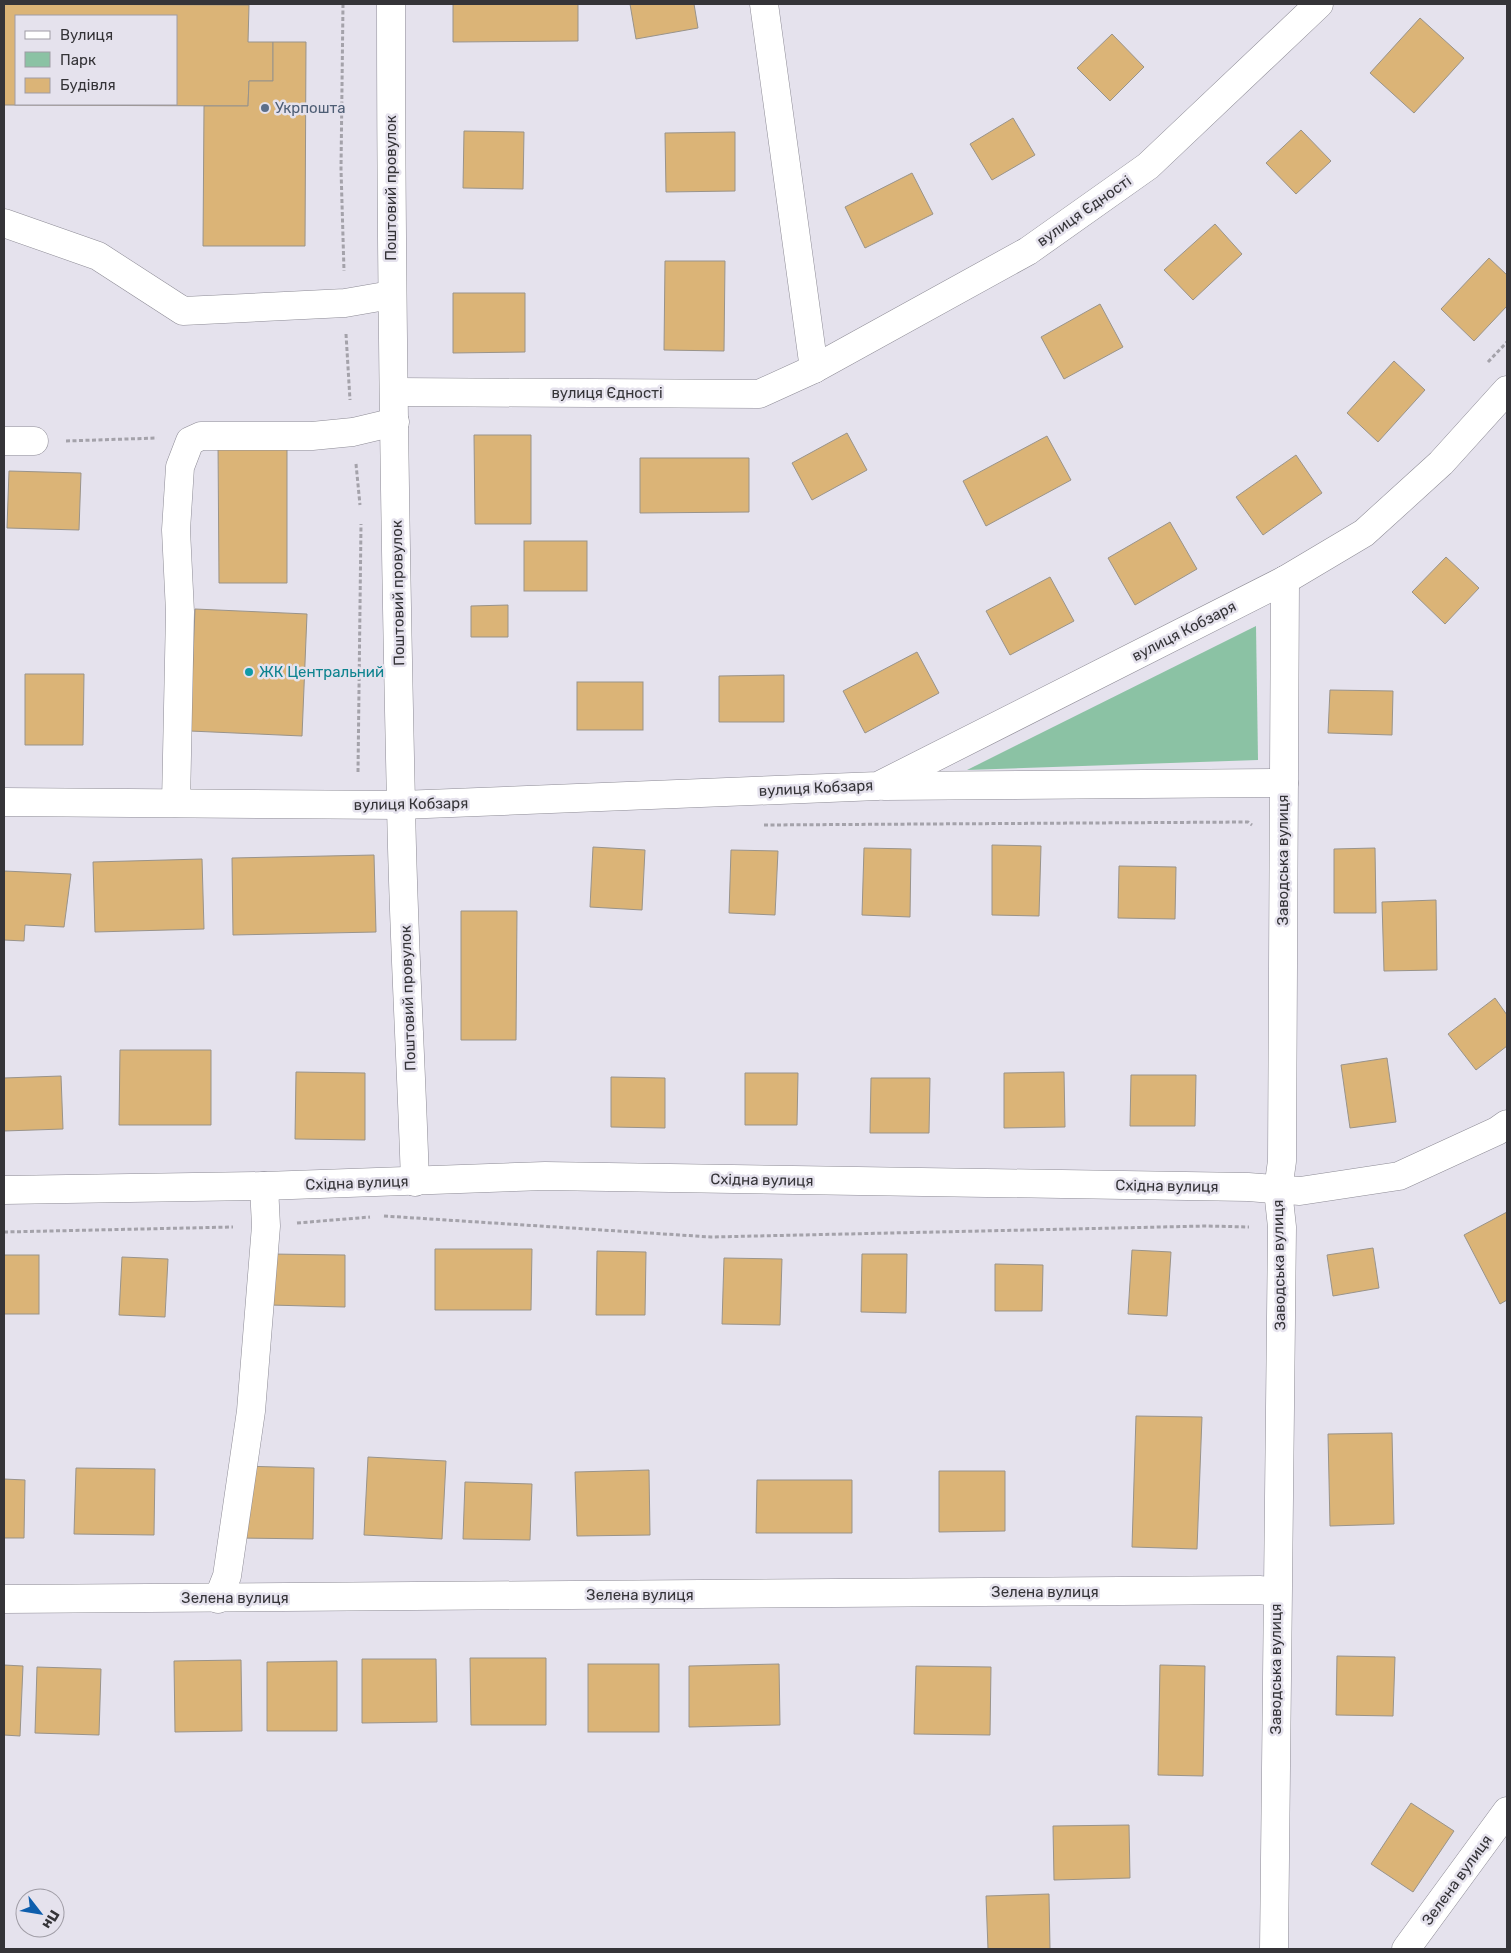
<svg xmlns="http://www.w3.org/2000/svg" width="1511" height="1953" viewBox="0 0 1511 1953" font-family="Rubik,sans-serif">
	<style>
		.green { fill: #8bc2a4 }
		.building { fill: #dbb477; stroke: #99938a; fill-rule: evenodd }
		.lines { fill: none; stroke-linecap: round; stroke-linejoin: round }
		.minor-casing { stroke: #8d8b95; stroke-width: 29 }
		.path { stroke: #a4a2aa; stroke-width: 3; stroke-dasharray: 4 2.5; stroke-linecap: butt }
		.minor { stroke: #fff; stroke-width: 28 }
		.service-dot { fill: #5c6f8a; stroke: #e5e2ed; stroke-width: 2 }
		.culture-dot { fill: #0f9aa8; stroke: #e5e2ed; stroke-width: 2 }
		.labels { text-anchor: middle; stroke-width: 5; stroke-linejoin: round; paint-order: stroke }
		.service-label { font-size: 15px; fill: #4e5e75; stroke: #e5e2ed; text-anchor: start }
		.street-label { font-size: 15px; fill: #353438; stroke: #e5e2ed }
		.culture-label { font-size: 15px; fill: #0d838f; stroke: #e5e2ed; text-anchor: start }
	</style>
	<rect width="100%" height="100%" fill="#e5e2ed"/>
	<polygon class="green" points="1256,626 1258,760 967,770"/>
	<g class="building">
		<path d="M4,4L249,5L248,42H273V81H249L248,106L4,105ZM16,16H176V104H16Z"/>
		<polygon points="453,4 578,4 578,41 453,42"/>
		<polygon points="630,4 694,4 698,28 636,39"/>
		<polygon points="1420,18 1464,58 1414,113 1370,73"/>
		<polygon points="1112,34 1144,67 1110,101 1077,68"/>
		<polygon points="273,42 306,42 305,246 203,246 204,106 248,106 249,81 273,81"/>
		<polygon points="1013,118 1035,155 992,180 970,144"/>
		<polygon points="1301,130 1331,161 1296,194 1266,163"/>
		<polygon points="464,131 524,132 523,189 463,188"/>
		<polygon points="735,132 735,191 666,192 665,133"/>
		<polygon points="912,173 933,214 865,248 845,207"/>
		<polygon points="1215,224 1242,254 1193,300 1164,270"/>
		<polygon points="1489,258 1507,275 1507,306 1474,341 1441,309"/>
		<polygon points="665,261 725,261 724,351 664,350"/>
		<polygon points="453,293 525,293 525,352 453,353"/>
		<polygon points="1100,304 1123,347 1064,379 1041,337"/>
		<polygon points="1394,361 1425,390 1378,442 1347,413"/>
		<polygon points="847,433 867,470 812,500 792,463"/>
		<polygon points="474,435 531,435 531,524 475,524"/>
		<polygon points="1047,436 1071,480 986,526 963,481"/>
		<polygon points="218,442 287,442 287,583 219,583"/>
		<polygon points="1296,455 1322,493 1263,535 1236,497"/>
		<polygon points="640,458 749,458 749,512 640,513"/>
		<polygon points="9,471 81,473 79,530 7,528"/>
		<polygon points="1170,522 1197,569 1135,605 1108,558"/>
		<rect x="524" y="541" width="63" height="50"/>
		<polygon points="1446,557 1479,588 1445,624 1412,592"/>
		<polygon points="1050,577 1074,621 1010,655 986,611"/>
		<polygon points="508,605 508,637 471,637 471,606"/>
		<polygon points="195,609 307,614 302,736 190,731"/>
		<polygon points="917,652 939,693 865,733 843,691"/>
		<polygon points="25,674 84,674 83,745 25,745"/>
		<polygon points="784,675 784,722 719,722 719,676"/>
		<rect x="577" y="682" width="66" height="48"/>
		<polygon points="1330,690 1393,691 1392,735 1328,733"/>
		<polygon points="992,845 1041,846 1039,916 992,915"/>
		<polygon points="593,847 645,850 642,910 590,907"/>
		<polygon points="864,848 911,849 910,917 862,915"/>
		<polygon points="1375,848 1376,913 1334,913 1334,849"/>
		<polygon points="731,850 778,851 775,915 729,913"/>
		<polygon points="374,855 376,932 233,935 232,858"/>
		<polygon points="202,859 204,929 95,932 93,862"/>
		<polygon points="1119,866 1176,867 1175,919 1118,918"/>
		<polygon points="4,871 71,874 64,927 25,925 24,941 4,940"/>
		<polygon points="1436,900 1437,970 1384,971 1382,902"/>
		<polygon points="461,911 517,911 516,1040 461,1040"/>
		<polygon points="1495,998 1507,1015 1507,1046 1476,1070 1448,1034"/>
		<polygon points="120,1050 211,1050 211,1125 119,1125"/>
		<polygon points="1387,1058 1396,1122 1350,1128 1341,1065"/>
		<polygon points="296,1072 365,1073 365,1140 295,1139"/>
		<polygon points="1064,1072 1065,1127 1004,1128 1004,1073"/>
		<polygon points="745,1073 798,1073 797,1125 745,1125"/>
		<polygon points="1131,1075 1196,1075 1195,1126 1130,1126"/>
		<polygon points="61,1076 63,1129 4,1131 4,1078"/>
		<polygon points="611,1077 665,1078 665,1128 611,1127"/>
		<polygon points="871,1078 930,1078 929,1133 870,1133"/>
		<polygon points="1507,1212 1507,1300 1500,1304 1464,1235"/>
		<polygon points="1373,1248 1379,1288 1333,1296 1327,1255"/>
		<polygon points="435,1249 532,1249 531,1310 435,1310"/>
		<polygon points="1132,1250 1171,1252 1167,1316 1128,1314"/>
		<polygon points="597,1251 646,1252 645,1315 596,1315"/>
		<polygon points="271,1254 345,1255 345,1307 270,1305"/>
		<polygon points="862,1254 907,1254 906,1313 861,1312"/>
		<rect x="4" y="1255" width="35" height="59"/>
		<polygon points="122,1257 168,1259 165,1317 119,1315"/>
		<polygon points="724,1258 782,1259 780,1325 722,1324"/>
		<polygon points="995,1264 1043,1265 1042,1311 995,1311"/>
		<polygon points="1136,1416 1202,1417 1197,1549 1132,1547"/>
		<polygon points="1392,1433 1394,1524 1330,1526 1328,1434"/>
		<polygon points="368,1457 446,1461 442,1539 364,1535"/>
		<polygon points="239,1466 314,1468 313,1539 238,1538"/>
		<polygon points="76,1468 155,1469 154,1535 74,1534"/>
		<polygon points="649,1470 650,1535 577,1536 575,1472"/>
		<polygon points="939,1471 1005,1471 1005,1531 939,1532"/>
		<polygon points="4,1479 25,1480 24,1538 4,1538"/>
		<polygon points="757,1480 852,1480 852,1533 756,1533"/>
		<polygon points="465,1482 532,1484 530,1540 463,1539"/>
		<polygon points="1337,1656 1395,1657 1393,1716 1336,1715"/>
		<polygon points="470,1658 546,1658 546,1725 471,1725"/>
		<polygon points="362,1659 436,1659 437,1722 362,1723"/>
		<polygon points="241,1660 242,1731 175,1732 174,1661"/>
		<polygon points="337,1661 337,1731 267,1731 267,1662"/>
		<rect x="588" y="1664" width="71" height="68"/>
		<polygon points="779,1664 780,1725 689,1727 689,1666"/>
		<polygon points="4,1665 23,1666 20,1736 4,1735"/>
		<polygon points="1160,1665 1205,1666 1203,1776 1158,1775"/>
		<polygon points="916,1666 991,1667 990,1735 914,1734"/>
		<polygon points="37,1667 101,1669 99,1735 35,1733"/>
		<polygon points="1411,1803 1454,1831 1413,1892 1371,1864"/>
		<polygon points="1129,1825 1130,1878 1054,1880 1053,1826"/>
		<polygon points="1049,1894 1050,1949 988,1949 986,1896"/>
	</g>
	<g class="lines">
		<g class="minor-casing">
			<g id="minor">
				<path d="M391,4C391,270 395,537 401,803C403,929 411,1056 415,1182"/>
				<polyline points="764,4 814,369"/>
				<polyline points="4,223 98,256 183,311 345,303 391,295"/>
				<polyline points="395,392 759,394 814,369 1028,251 1148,166 1319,4"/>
				<polyline points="4,441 34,441"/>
				<polyline points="884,786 1284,783"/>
				<polyline points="4,802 401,805 878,786 1285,580 1364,533 1441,463 1507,390"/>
				<polyline points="176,803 180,612 176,530 180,467 190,441 201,436 312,436 353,432 395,422"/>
				<polyline points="4,1190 264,1186 545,1176 1248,1187 1300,1191 1399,1176 1497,1131 1507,1124"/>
				<polyline points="4,1599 1259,1590 1277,1592"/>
				<polyline points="218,1599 227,1576 251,1411 266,1226 264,1186"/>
				<polyline points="1274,1949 1282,1227 1278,1190 1282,1161 1285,580"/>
				<polyline points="1406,1949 1507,1811"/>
			</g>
		</g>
		<g class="path">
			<polyline points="343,4 341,169 344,271"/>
			<polyline points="346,334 350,400"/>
			<polyline points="1488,362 1507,342"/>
			<polyline points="66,441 157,438"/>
			<polyline points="356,464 360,505"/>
			<polyline points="358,772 361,524"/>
			<polyline points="764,825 1248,822 1252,825"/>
			<polyline points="384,1216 711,1237 1206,1226 1249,1227"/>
			<polyline points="297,1223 370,1217"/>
			<polyline points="4,1232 233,1227"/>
		</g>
		<use href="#minor" class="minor"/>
	</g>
	<circle class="service-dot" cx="265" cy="108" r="5"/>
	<circle class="culture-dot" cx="249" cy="672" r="5"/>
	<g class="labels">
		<g class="service-label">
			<text x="275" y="113">Укрпошта</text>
		</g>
		<g class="street-label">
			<text transform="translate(391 188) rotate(-90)" y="5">Поштовий провулок</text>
			<text transform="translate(1084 211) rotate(-35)" y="5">вулиця Єдності</text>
			<text x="607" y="398">вулиця Єдності</text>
			<text transform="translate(398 593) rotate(-91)" y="5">Поштовий провулок</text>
			<text transform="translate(1184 631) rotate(-27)" y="5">вулиця Кобзаря</text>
			<text transform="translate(816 788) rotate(-3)" y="5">вулиця Кобзаря</text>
			<text transform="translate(411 804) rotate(-1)" y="5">вулиця Кобзаря</text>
			<text transform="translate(1283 860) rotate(-90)" y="5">Заводська вулиця</text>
			<text transform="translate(408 998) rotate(-92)" y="5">Поштовий провулок</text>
			<text transform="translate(762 1180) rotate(1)" y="5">Східна вулиця</text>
			<text transform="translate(357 1183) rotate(-2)" y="5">Східна вулиця</text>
			<text transform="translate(1167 1186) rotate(1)" y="5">Східна вулиця</text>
			<text transform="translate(1279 1265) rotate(-91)" y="5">Заводська вулиця</text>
			<text x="1045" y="1597">Зелена вулиця</text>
			<text x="640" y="1600">Зелена вулиця</text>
			<text x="235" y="1603">Зелена вулиця</text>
			<text transform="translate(1276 1669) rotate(-90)" y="5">Заводська вулиця</text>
			<text transform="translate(1457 1880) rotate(-54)" y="5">Зелена вулиця</text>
		</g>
		<g class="culture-label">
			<text x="259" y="677">ЖК Центральний</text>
		</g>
	</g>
	<rect width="1511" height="1953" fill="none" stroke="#353438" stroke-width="10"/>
	<rect x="15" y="15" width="162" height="90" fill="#e5e2ed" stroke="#9f9ca5"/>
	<rect x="25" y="31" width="25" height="8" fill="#ffffff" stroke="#9f9ca5"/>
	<text x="60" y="40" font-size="15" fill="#353438">Вулиця</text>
	<rect x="25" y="52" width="25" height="15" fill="#8bc2a4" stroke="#9f9ca5"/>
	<text x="60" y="65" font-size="15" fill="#353438">Парк</text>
	<rect x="25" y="78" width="25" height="15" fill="#dbb477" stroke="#9f9ca5"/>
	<text x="60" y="90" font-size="15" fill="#353438">Будівля</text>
	<g transform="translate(40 1913) rotate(121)"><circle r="24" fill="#e5e2ed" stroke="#9f9ca5"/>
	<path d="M0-4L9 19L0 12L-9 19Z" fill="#0e5ead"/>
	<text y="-8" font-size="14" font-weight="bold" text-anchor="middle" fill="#353438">Пн</text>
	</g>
</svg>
